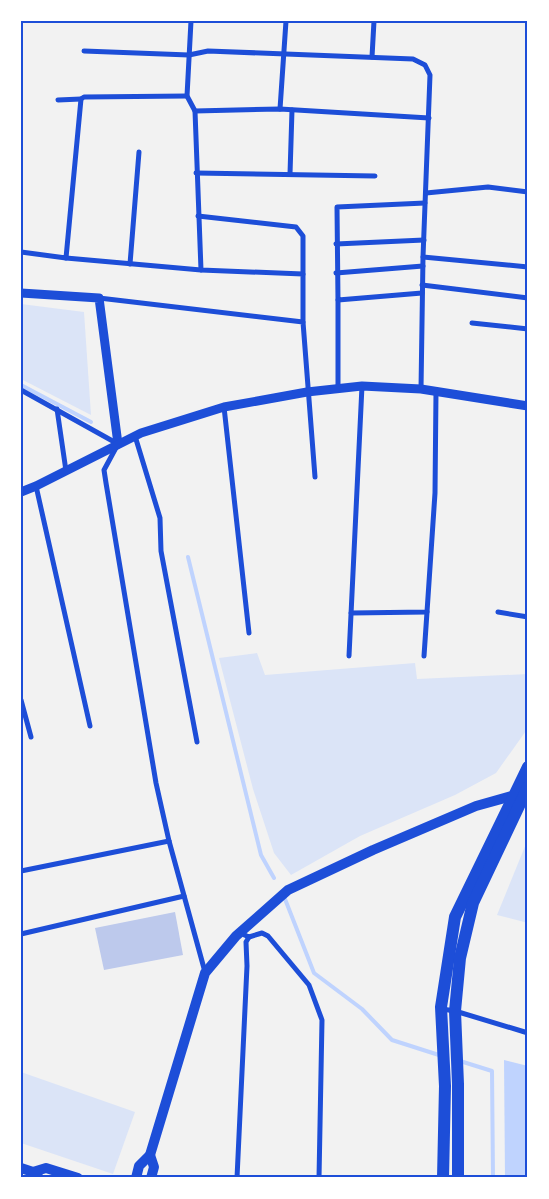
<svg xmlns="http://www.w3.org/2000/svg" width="549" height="1199" viewBox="0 0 549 1199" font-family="Poppins,sans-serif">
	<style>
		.green { fill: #dbe4f7 }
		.water { fill: #bfd3fe }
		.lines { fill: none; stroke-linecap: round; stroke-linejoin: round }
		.stream { stroke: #bfd3fe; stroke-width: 4 }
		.building { fill: #bdc9ec }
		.minor { stroke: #1d4ed8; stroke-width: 5 }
		.tertiary { stroke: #1d4ed8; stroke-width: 9 }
		.secondary { stroke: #1d4ed8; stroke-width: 10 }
		.primary { stroke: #1d4ed8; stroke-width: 12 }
		.neatline { fill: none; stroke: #1d4ed8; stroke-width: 2 }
	</style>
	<rect width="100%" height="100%" fill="#f2f2f2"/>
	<g class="green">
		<polygon points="21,304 84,312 91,415 21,379"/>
		<polygon points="257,653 265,675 415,663 417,679 528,674 528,728 496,773 455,795 360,836 291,875 274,853 253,789 219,658"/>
		<polygon points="528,839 528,923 497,915"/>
		<polygon points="21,1072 135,1112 113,1174 21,1143"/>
	</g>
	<polygon class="water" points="504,1060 528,1066 528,1178 505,1178"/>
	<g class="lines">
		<g class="stream">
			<polyline points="21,385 91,422"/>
			<polyline points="188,557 261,855 274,878"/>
			<polyline points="285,899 314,973 362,1009 392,1040 442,1056"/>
			<polyline points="460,1061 492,1071 493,1178"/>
		</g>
	</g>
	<polygon class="building" points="175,912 183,955 104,970 95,928"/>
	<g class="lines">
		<g class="minor">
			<polyline points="191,21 187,96 195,111 280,109 429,118"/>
			<polyline points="84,51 189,55 208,51 413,59 425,65 430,75 423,257 528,267"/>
			<polyline points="372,57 374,21"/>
			<polyline points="58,100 81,99"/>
			<polyline points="280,109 286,21"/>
			<polyline points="195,111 201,270 303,274 303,322"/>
			<polyline points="196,173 375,176"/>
			<polyline points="290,174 292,110"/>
			<polyline points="426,193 488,187 528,192"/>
			<polyline points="198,216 296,227 303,236 303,274"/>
			<polyline points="336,244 424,240"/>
			<polyline points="21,252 66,258 81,99 84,97 187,96"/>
			<polyline points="66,258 201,270"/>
			<polyline points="130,264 139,152"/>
			<polyline points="336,273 423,266"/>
			<polyline points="422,285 528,298"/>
			<polyline points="422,293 338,300 337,207 425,203"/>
			<polyline points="99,298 303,322 315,477"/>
			<polyline points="338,300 338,389"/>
			<polyline points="472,323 528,329"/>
			<polyline points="421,389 423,257"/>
			<polyline points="21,390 118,444 104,470 106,483 156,783 169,841 205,972"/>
			<polyline points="224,407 249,633"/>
			<polyline points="57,409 66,471"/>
			<polyline points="135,436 160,518 161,551 197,742"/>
			<polyline points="36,486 90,726"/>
			<polyline points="498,612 528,617"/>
			<polyline points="351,613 427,612 435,493 436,392"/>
			<polyline points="349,656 362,386"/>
			<polyline points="424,656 427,612"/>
			<polyline points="21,700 31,737"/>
			<polyline points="21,871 169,841"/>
			<polyline points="240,933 249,937 262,933 268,936 309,985 322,1020 319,1178"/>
			<polyline points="21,934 184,896"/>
			<polyline points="442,1009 455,1011 528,1033"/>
			<polyline points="237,1178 247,966 246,942 249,937"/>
		</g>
		<g class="tertiary">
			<polyline points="21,293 99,298 118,444"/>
			<polyline points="21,492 36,486 141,433 224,407 307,392 362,386 421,389 528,406"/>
		</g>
		<g class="secondary">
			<polyline points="150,1155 154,1167 151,1178"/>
			<polyline points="21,1168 33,1172 39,1178"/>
			<polyline points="33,1172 46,1168 78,1178"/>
			<polyline points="136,1178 139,1166 150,1155 205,973 236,936 288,890 373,850 476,806 512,796 518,798"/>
		</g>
		<g class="primary">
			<polyline points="443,1178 445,1086 441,1007 455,917 528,767"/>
			<polyline points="458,1178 458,1084 455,1011 460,958 473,903 528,787"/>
		</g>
	</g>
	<rect width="549" height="1199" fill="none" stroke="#ffffff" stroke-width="45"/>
	<rect x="22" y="22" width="504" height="1154" class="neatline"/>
</svg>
